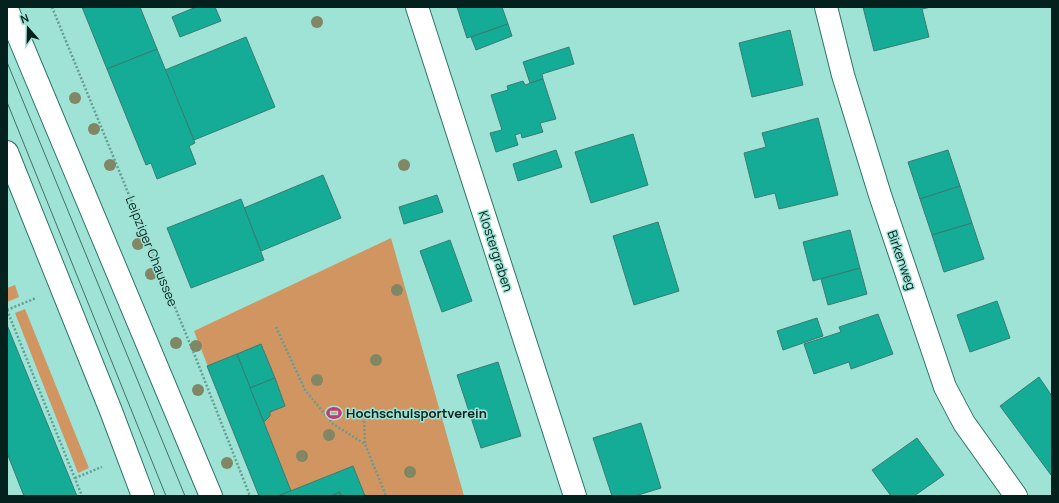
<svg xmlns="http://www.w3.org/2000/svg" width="1059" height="503" viewBox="0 0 1059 503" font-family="Manrope,sans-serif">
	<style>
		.green { fill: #d19562 }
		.building { fill: #14ab97; stroke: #397d71 }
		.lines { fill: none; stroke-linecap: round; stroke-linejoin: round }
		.minor-casing { stroke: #2f7468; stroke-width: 24 }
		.secondary-casing { stroke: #2f7468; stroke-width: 24 }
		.path { stroke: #679d93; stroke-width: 2.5; stroke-dasharray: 2 2; stroke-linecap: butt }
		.minor { stroke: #fff; stroke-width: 22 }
		.secondary { stroke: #fff; stroke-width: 22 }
		.tram { stroke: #437168; stroke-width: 1 }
		.tree { fill: #818664 }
		.labels { text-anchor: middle; stroke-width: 3; stroke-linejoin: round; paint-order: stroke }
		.street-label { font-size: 13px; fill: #04211d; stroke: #9ee3d5 }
		.poi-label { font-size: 13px; font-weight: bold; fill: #04211d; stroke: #9ee3d5; text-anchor: start }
	</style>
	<rect width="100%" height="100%" fill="#9ee3d5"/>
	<g class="green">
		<polygon points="391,238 464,496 259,496 194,331"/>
		<polygon points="15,285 19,297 7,302 7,288"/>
		<polygon points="25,309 89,468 78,473 15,313"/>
	</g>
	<g class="building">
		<polygon points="82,7 140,7 157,49 107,69"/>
		<polygon points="196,7 215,7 221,21 180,37 172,17"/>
		<polygon points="457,7 502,7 508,24 467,38"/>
		<polygon points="863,7 931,7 922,9 929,37 874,51"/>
		<polygon points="508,24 512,36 476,50 471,37"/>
		<polygon points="790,30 803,85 752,97 739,43"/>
		<polygon points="246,37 275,107 194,140 165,70"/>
		<polygon points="569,47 574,64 542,74 543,79 530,83 523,62"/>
		<polygon points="157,49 195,143 189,146 196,164 157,179 151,163 146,165 107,69"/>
		<polygon points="543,79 556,119 540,123 543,132 522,138 521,133 515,135 518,145 496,152 490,133 502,130 491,95 508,90 507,86 523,81 525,85"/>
		<polygon points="818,118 838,195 779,209 775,193 755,198 744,153 766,147 762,133"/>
		<polygon points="633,134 648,185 591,203 575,152"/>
		<polygon points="556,150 562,167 518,181 513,164"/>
		<polygon points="948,150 960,186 920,199 908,162"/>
		<polygon points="323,175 341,218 261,251 244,208"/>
		<polygon points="960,186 972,223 932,235 920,199"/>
		<polygon points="437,195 443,212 404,224 399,207"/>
		<polygon points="241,199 264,260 191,288 167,228"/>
		<polygon points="658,222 679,291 634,305 613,236"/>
		<polygon points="972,223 984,259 944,272 932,235"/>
		<polygon points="850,230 860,268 813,281 803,242"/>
		<polygon points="450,240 472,301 442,312 420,251"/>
		<polygon points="860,268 867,294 828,305 821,279"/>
		<polygon points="997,301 1010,338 970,352 957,315"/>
		<polygon points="878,314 893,354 851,369 849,362 814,374 804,344 841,332 839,327"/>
		<polygon points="817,318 823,336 783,350 777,331"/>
		<polygon points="7,325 20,357 77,496 24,496 7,453"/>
		<polygon points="261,344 275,378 250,388 237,354"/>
		<polygon points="237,354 291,491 277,496 259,496 207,366"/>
		<polygon points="498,362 521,436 481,448 457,375"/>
		<polygon points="1039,377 1052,396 1052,474 1051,475 1000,406"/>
		<polygon points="275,378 285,406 270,412 270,416 264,422 250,388"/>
		<polygon points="641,423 661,488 635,496 612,496 593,438"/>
		<polygon points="917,438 944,475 914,496 891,496 872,470"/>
		<polygon points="353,466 365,496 341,496 340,492 331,496 278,496"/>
		<polygon points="340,492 341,496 331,496"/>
	</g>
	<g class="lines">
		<g class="minor-casing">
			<g id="minor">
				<polyline points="417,7 575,496"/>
				<polyline points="826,7 843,75 880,195 945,387 964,423 1016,496"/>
			</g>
		</g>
		<g class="secondary-casing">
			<g id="secondary">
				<polyline points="7,9 211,496"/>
				<polyline points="7,152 111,411 143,496"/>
			</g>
		</g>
		<g class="path">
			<polyline points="52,7 197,361 250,496"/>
			<polyline points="7,310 82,496"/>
			<polyline points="7,310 36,298"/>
			<polyline points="276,327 305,390 333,424 365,444 386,496"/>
			<polyline points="364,421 365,443"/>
			<polyline points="75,478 102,467"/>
		</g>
		<use href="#minor" class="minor"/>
		<use href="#secondary" class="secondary"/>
		<g class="tram">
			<polyline points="7,62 185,496"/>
			<polyline points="7,102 166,496"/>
		</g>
	</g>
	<g class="tree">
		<circle cx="317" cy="22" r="6"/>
		<circle cx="75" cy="98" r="6"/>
		<circle cx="94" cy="129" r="6"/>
		<circle cx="110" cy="165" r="6"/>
		<circle cx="404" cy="165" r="6"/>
		<circle cx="138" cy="244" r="6"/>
		<circle cx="151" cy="274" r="6"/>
		<circle cx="397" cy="290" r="6"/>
		<circle cx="176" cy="343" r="6"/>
		<circle cx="196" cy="346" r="6"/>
		<circle cx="376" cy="360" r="6"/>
		<circle cx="317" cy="380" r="6"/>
		<circle cx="198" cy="390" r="6"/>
		<circle cx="421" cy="415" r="6"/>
		<circle cx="329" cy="435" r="6"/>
		<circle cx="302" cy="456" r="6"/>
		<circle cx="227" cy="463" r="6"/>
		<circle cx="410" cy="472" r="6"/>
	</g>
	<defs>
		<g id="stadium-bare" transform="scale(1.2)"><path d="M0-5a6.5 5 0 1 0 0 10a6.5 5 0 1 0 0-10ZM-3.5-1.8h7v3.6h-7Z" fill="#c43971" stroke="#9ee3d5" stroke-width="2.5" paint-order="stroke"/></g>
	</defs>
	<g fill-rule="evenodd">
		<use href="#stadium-bare" x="334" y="413"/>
	</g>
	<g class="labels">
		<g class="street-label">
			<text transform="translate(152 251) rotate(68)" y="5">Leipziger Chaussee</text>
			<text transform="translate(496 251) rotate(72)" y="5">Klostergraben</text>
			<text transform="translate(902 260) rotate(71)" y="5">Birkenweg</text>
		</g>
		<g class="poi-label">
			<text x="346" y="418">Hochschulsportverein</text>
		</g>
	</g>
	<rect width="1059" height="503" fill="none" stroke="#04211d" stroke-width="16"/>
	<g transform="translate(28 28) rotate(340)" stroke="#9ee3d5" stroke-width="3" paint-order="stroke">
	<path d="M0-3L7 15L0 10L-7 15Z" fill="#04211d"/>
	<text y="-6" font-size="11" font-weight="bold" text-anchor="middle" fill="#04211d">N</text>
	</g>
</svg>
